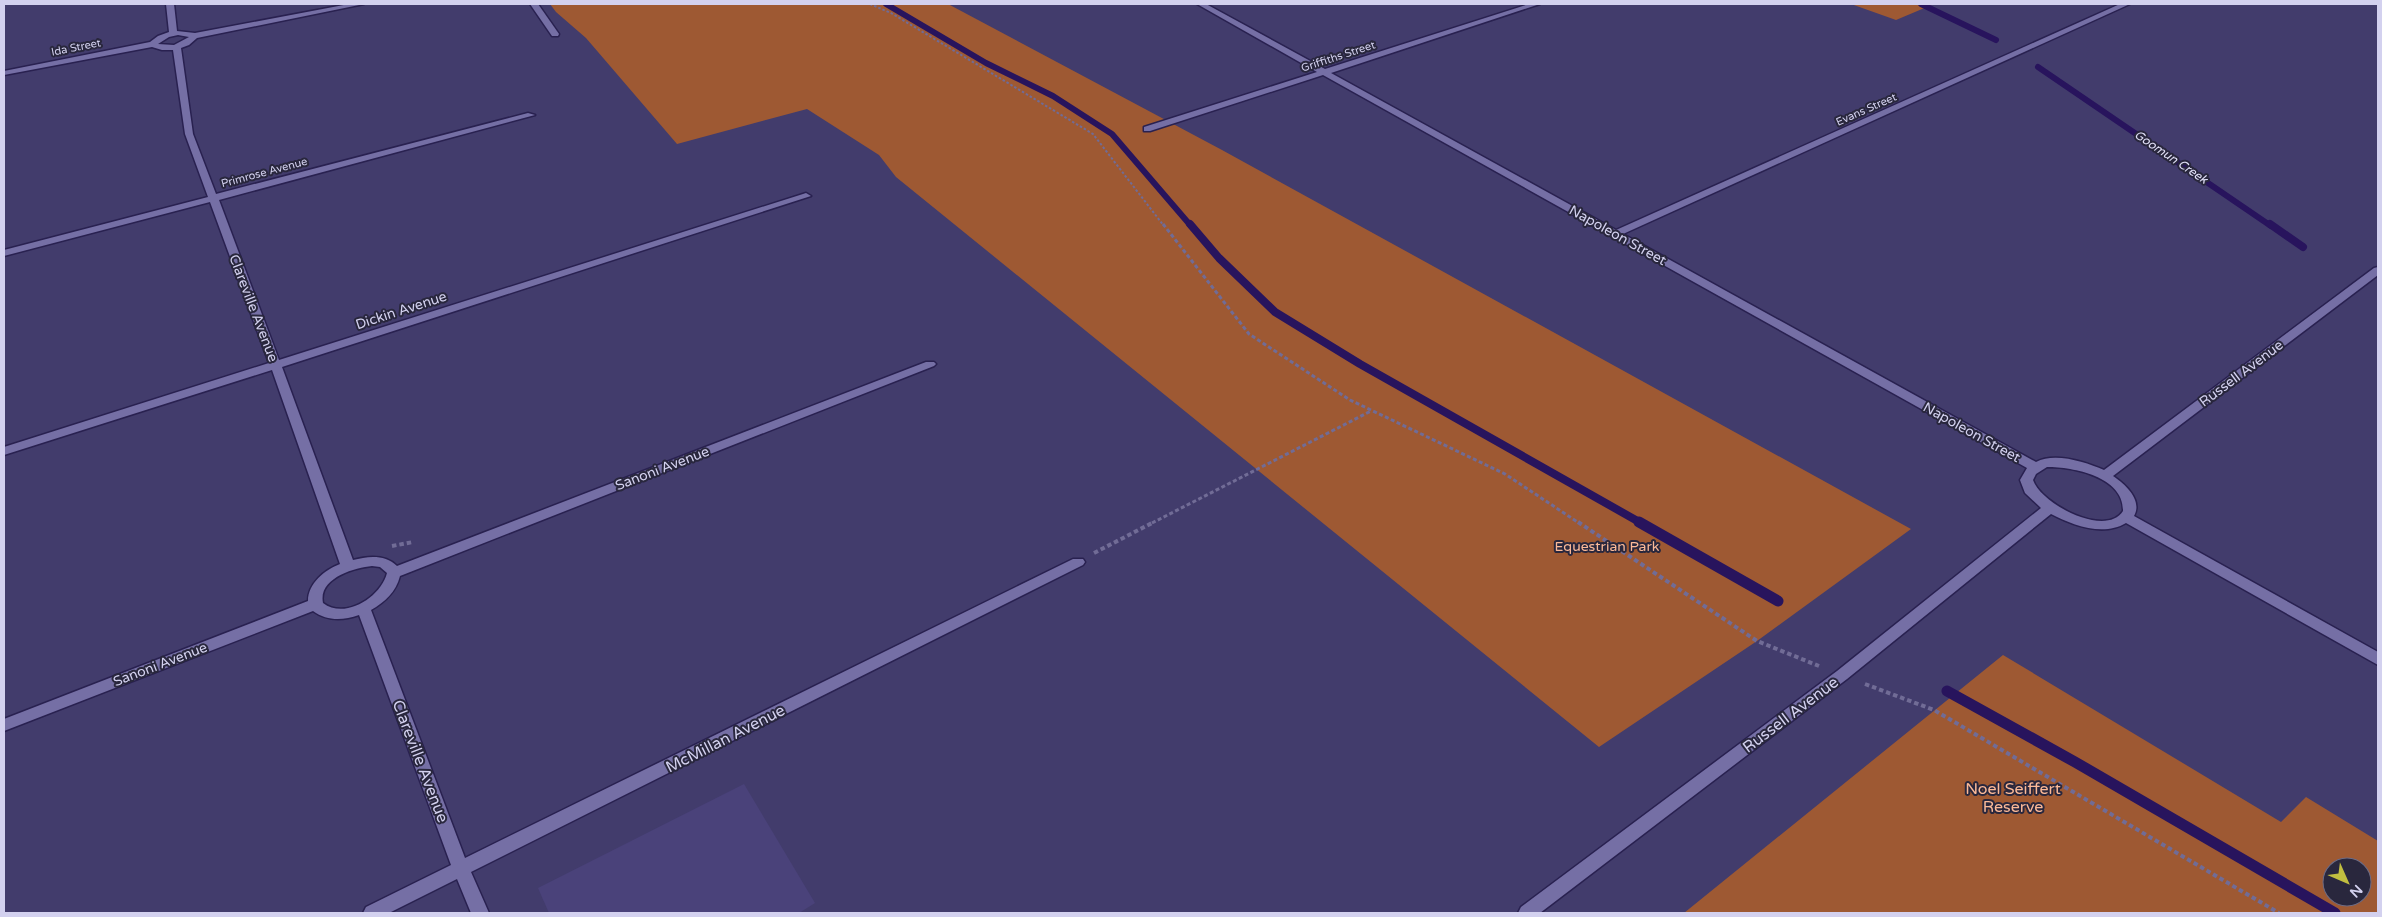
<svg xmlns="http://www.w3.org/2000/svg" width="2382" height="917" viewBox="0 0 2382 917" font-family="'Varela Round',sans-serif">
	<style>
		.built { fill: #4a427a }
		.green { fill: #9e5933; fill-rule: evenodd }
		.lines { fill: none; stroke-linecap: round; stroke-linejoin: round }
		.stream-far2 { stroke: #28145d; stroke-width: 6 }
		.stream-far1 { stroke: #28145d; stroke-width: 8 }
		.stream { stroke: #28145d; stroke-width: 11 }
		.minor-casing { stroke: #292150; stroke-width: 3 }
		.path-far2 { stroke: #716c96; stroke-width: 2; stroke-dasharray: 2.5 2; stroke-linecap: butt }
		.path-far1 { stroke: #716c96; stroke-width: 3; stroke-dasharray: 4 2.5; stroke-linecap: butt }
		.path { stroke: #716c96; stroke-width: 4; stroke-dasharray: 4.5 3; stroke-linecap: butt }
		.minor { fill: #756fa5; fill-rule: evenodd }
		.labels { text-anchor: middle; stroke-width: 4; stroke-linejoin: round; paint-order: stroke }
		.far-street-label { font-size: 11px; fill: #d3d1ef; stroke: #29273d }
		.far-water-label { font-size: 12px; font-style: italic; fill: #e2e1f8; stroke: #29273d }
		.street-label { font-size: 14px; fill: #d3d1ef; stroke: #29273d }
		.park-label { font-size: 14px; fill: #fcba98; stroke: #29273d }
		.near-street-label { font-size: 16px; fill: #d3d1ef; stroke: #29273d }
		.near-park-label { font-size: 16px; fill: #fcba98; stroke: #29273d }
	</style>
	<rect width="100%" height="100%" fill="#423c6c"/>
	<polygon class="built" points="744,784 815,903 799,913 549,913 538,888"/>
	<g class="green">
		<polygon points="550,4 948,4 1222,150 1911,529 1757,641 1599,747 896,177 879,155 807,109 677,144 586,38 556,12"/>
		<polygon points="1851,4 1934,4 1896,20"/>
		<path d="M2003,655L2281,822L2306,797L2378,841V913H1684ZM2332,867H2362V897H2332Z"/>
	</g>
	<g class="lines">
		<g class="stream-far2">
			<polyline points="886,4 986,63 1053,96 1112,134 1191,226"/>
			<polyline points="1921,4 1996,40"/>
			<polyline points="2038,67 2271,226"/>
		</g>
		<g class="stream-far1">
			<polyline points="1190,224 1219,258 1275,312 1360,364 1641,523"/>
			<polyline points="2270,224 2303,247"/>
		</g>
		<g class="stream">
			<polyline points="1639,522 1778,601"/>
			<polyline points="1947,691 2075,762 2335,913"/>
		</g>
		<g class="minor-casing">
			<g id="minor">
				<path d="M166,4H174L177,31L195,33L349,4H364L197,38L189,45L181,48L193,134L216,194L528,113L535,115L219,200L279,360L803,194L806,193L811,196L282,367L353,560C368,556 385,554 397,566L926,362H934L936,364L934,366L400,576C396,592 385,602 371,610L465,858L1073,559H1083L1085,562L1083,565L471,872L489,913H471L457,879L389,913H363L366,907L451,865L359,615C342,621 327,621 313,611L4,731V719L308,601C308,583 325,570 340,564L272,370L4,455V447L269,363L210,202L4,256V250L208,197L185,134L173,50H162L152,47L4,75V71L150,42L158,36L169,32ZM178,35L189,37L174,45L158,44L169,37ZM372,566L380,567L387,573C381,597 345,620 323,603C318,578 354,568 372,566Z"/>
				<polygon points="530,4 538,4 559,34 558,36 552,36"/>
				<path d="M1197,4H1206L1325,69L1529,4H1540L1331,73L1616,230L2120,4H2130L1623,234L2036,462C2055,452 2085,462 2104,470L2374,268L2378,267V275L2113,476C2125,484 2143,500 2134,516L2378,652V665L2126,523C2103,537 2072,525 2051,514L1847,679L1540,913H1518L1521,907L1837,671L2041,508L2025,493L2020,480L2027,468L1323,75L1150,131H1144V127L1317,72ZM2047,467C2074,467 2124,477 2123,511C2106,538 2041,504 2033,480L2036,474Z"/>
			</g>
		</g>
		<polyline class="path-far2" points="870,4 891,13 1093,134 1164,226"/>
		<g class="path-far1">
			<polyline points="1163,224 1249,334 1350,400 1505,474 1579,523"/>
			<polyline points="1152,523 1371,411"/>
		</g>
		<g class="path">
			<polyline points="1578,522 1757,641 1819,666"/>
			<polyline points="392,546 413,542"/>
			<polyline points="1094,553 1154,522"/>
			<polyline points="1865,684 1934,710 2279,913"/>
		</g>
		<use href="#minor" class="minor"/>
	</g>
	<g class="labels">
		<g class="far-street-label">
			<text transform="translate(76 47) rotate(-11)" y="4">Ida Street</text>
			<text transform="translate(1338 56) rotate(-18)" y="4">Griffiths Street</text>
			<text transform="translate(1866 109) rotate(-24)" y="4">Evans Street</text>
			<text transform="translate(264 172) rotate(-15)" y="4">Primrose Avenue</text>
		</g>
		<g class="far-water-label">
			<text transform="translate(2171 157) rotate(34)" y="4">Goomun Creek</text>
		</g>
		<g class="street-label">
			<text transform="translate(1618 235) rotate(29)" y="5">Napoleon Street</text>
			<text transform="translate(254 308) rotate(69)" y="5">Clareville Avenue</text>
			<text transform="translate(401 310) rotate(-18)" y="5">Dickin Avenue</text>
			<text transform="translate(2241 373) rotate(-37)" y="5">Russell Avenue</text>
			<text transform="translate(1972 432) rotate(29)" y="5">Napoleon Street</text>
			<text transform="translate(662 468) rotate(-21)" y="5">Sanoni Avenue</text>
			<text transform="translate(160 664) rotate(-21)" y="5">Sanoni Avenue</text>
		</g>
		<g class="park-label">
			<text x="1607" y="551">Equestrian Park</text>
		</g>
		<g class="near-street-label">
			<text transform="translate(1790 714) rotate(-37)" y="6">Russell Avenue</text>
			<text transform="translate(725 738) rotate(-27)" y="6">McMillan Avenue</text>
			<text transform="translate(421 761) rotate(69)" y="6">Clareville Avenue</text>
		</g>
		<g class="near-park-label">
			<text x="2013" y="794">Noel Seiffert<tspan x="2013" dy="18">Reserve</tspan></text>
		</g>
	</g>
	<rect width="2382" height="917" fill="none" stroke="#d3d1ef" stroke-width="10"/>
	<g transform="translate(2347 882) rotate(135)"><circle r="24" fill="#29273d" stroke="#6d6b84"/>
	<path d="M0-4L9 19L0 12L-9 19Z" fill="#c1be40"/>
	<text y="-8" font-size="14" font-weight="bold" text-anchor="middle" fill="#d3d1ef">N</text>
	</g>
</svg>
